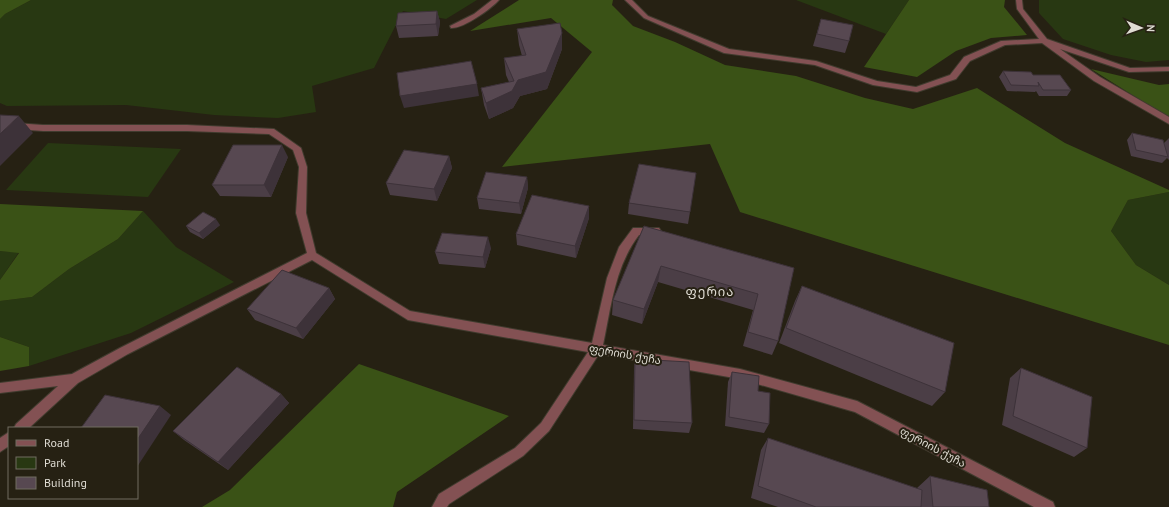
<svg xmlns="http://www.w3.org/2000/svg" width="1169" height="507" viewBox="0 0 1169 507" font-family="'PT Sans','Noto Sans Georgian',sans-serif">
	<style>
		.green { fill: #283812 }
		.forest { fill: #3a5216 }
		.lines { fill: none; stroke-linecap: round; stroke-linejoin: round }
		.minor-casing { stroke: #403b2e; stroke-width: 2 }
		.minor { fill: #835153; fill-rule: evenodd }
		.wall { fill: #4b3e46 }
		.shaded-wall { fill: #3d3239 }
		.building { fill: #574851; stroke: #3d3239 }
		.labels { text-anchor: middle; stroke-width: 4; stroke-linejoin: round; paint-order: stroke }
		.street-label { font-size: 11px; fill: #dfdcd3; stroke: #262113 }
		.quarter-label { font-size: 13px; letter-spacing: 1px; fill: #dfdcd3; stroke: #262113 }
	</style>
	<rect width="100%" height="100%" fill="#262113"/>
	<g class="green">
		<polygon points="31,0 477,0 446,19 403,11 374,68 312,86 316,112 278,118 214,115 126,105 7,106 0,103 0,19 5,14"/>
		<polygon points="796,0 909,0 886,34"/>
		<polygon points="1039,0 1169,0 1169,60 1146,62 1111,55 1063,39 1039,13"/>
		<polygon points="48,143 181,149 148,197 6,190"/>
		<polygon points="1169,192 1169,285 1136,265 1111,231 1128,200"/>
		<polygon points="143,211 176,247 234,282 131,333 29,366 29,347 0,337 0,301 32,297 69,269 118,239"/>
		<polygon points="0,251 19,252 0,280"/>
	</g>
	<g class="forest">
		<polygon points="0,0 31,0 5,14 0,19"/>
		<polygon points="519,0 613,0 612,5 633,26 675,42 725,65 796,76 865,98 913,109 977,88 1065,143 1169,190 1169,192 1128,200 1111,231 1136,265 1169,285 1169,345 740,212 710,144 502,167 592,52 551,18 470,31"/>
		<polygon points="909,0 1005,0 1004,7 1027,35 991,38 956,51 917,77 864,67"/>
		<polygon points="1091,69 1159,85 1169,84 1169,118"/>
		<polygon points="0,204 143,211 118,239 69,269 32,297 0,301 0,280 19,253 0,251"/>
		<polygon points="0,337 29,347 29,366 0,371"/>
		<polygon points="359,364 509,416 397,492 393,507 202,507 230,490"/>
	</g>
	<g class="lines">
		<g class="minor-casing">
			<g id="minor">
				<path d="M492,0H499C491,9 463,29 451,28L450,26L474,14Z"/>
				<polygon points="625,0 632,0 648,16 729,49 816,61 877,81 916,87 950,75 964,57 1001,41 1039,39 1017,9 1016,0 1022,0 1023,9 1047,39 1130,68 1169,67 1169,71 1129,72 1060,49 1100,77 1169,117 1169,124 1094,81 1042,43 1005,45 970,61 956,79 917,92 873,85 815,65 724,53 644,18"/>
				<path d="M0,122L43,125H187L274,129L301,148L307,167L306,213L316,253L410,311L592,343L607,278L619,247L633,228H659L661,231L659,234L639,235C615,266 611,307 603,345L740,369L857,401L1053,502L1055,507H1034L855,412L740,379L599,354L549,431L523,456L449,504L447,507H432L439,494L515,448L541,423L588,352L408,320L312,260L128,354L78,383L29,428H14L16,424L58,386L0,393V383L72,374L120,348L307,253L296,213L299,167L293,150L269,134L187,131H43L0,128Z"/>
				<polygon points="9,432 9,446 0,452 0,438"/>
			</g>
		</g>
		<use href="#minor" class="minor"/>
	</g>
	<g class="wall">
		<polygon points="437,11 440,22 438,36 399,38 396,26"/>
		<polygon points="821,19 849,41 845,53 813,46"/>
		<polygon points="517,29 562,33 562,49 547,89 520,96 513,108 489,119 484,105 481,88 509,82 506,75 504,58 522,56 519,45"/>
		<polygon points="1003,71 1033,75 1071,90 1067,96 1039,96 1036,91 1035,92 1007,91 999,77"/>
		<polygon points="1132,133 1164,143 1169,138 1169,160 1167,158 1162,163 1131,156 1127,140"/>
		<polygon points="449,156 452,168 437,201 390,195 386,183"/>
		<polygon points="288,157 271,197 220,196 212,185"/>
		<polygon points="527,177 528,188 521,214 479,209 477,198"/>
		<polygon points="629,203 690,212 688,224 628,214"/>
		<polygon points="589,206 589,218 576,258 517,245 516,234"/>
		<polygon points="220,225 203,239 190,232 186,226"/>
		<polygon points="644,226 794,268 778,341 772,355 743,346 753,310 658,282 642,324 612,315 613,300"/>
		<polygon points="491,248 485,268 439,264 435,252"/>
		<polygon points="802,286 945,392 932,406 779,343 795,301"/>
		<polygon points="329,288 335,299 303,339 255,320 247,309"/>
		<polygon points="635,359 692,423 689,433 633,429 634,369"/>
		<polygon points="1021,368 1087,448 1074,457 1002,425 1010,378"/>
		<polygon points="732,372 758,391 769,424 764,433 725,426 728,382"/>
		<polygon points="281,394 289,403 228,470 184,440 173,431"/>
		<polygon points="768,438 917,489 917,488 930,476 989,507 778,507 751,498 761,450"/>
	</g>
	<g class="shaded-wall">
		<polygon points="437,11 440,22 438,36 436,24"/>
		<polygon points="562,33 562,49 547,89 520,96 513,108 489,119 486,103 518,80"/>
		<polygon points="477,84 479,96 404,108 400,96"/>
		<polygon points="19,116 33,133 0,166 0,134"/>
		<polygon points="282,145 288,157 271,197 264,185"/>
		<polygon points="449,156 452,168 437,201 434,189"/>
		<polygon points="527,177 528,188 521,214 519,203"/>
		<polygon points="589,206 589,218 576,258 575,246"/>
		<polygon points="216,219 220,225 203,239 199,233"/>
		<polygon points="488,237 491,248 485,268 483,257"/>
		<polygon points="661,266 658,282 642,324 644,309"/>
		<polygon points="329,288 335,299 303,339 296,328"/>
		<polygon points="281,394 289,403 228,470 218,462"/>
		<polygon points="160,406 171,415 137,467 137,440"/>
	</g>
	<g class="building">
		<polygon points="437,11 436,24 396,26 398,13"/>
		<polygon points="821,19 853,25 849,41 817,34"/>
		<polygon points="560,23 562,33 546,72 518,80 512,91 486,103 481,88 514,81 504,58 526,55 517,29"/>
		<polygon points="471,61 477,84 400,96 397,73"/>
		<polygon points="1003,71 1031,72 1033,75 1060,75 1071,90 1043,90 1038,82 1039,86 1011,85"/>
		<polygon points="0,115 19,116 0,134"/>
		<polygon points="1132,133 1163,140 1168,157 1136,150"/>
		<polygon points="233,145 282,145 264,185 212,185"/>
		<polygon points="404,150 449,156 434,189 386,183"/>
		<polygon points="639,164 696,173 690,212 629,203"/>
		<polygon points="486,172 527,177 519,203 477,198"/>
		<polygon points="532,195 589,206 575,246 516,234"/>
		<polygon points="203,212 216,219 199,233 186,226"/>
		<polygon points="644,226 794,268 778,341 748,332 758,294 661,266 644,309 613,300"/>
		<polygon points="442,233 488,237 483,257 435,252"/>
		<polygon points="282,270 329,288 296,328 247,309"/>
		<polygon points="802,286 954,343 945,392 786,328"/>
		<polygon points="635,359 689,362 692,423 634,420"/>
		<polygon points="237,367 281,394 218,462 173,431"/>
		<polygon points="1021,368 1092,397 1087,448 1013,416"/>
		<polygon points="732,372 759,376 758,391 770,393 769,424 729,417"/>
		<polygon points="105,395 160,406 137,440 137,428 81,428"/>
		<polygon points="768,438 922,490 921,507 816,507 758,486"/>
		<polygon points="930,476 987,490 989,507 933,507"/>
	</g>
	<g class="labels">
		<g class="street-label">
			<text transform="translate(625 354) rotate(10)" y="4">ფერიის ქუჩა</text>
			<text transform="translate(933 447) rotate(28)" y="4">ფერიის ქუჩა</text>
		</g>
		<g class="quarter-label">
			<text x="710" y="296">ფერია</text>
		</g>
	</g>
	<rect x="8" y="427" width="130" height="72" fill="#262113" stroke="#706c60"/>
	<rect x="16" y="440" width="20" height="6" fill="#835153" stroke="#706c60"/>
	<text x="44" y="447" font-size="12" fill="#dfdcd3">Road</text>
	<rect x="16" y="457" width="20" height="12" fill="#283812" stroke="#706c60"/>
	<text x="44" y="467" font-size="12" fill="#dfdcd3">Park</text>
	<rect x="16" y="477" width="20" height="12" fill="#574851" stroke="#706c60"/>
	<text x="44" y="487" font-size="12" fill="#dfdcd3">Building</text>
	<g transform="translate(1141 28) rotate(92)" stroke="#262113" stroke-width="3" paint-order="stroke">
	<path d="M0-3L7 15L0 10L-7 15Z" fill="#dfdcd3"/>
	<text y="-6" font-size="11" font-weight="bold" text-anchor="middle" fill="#dfdcd3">N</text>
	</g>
</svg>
